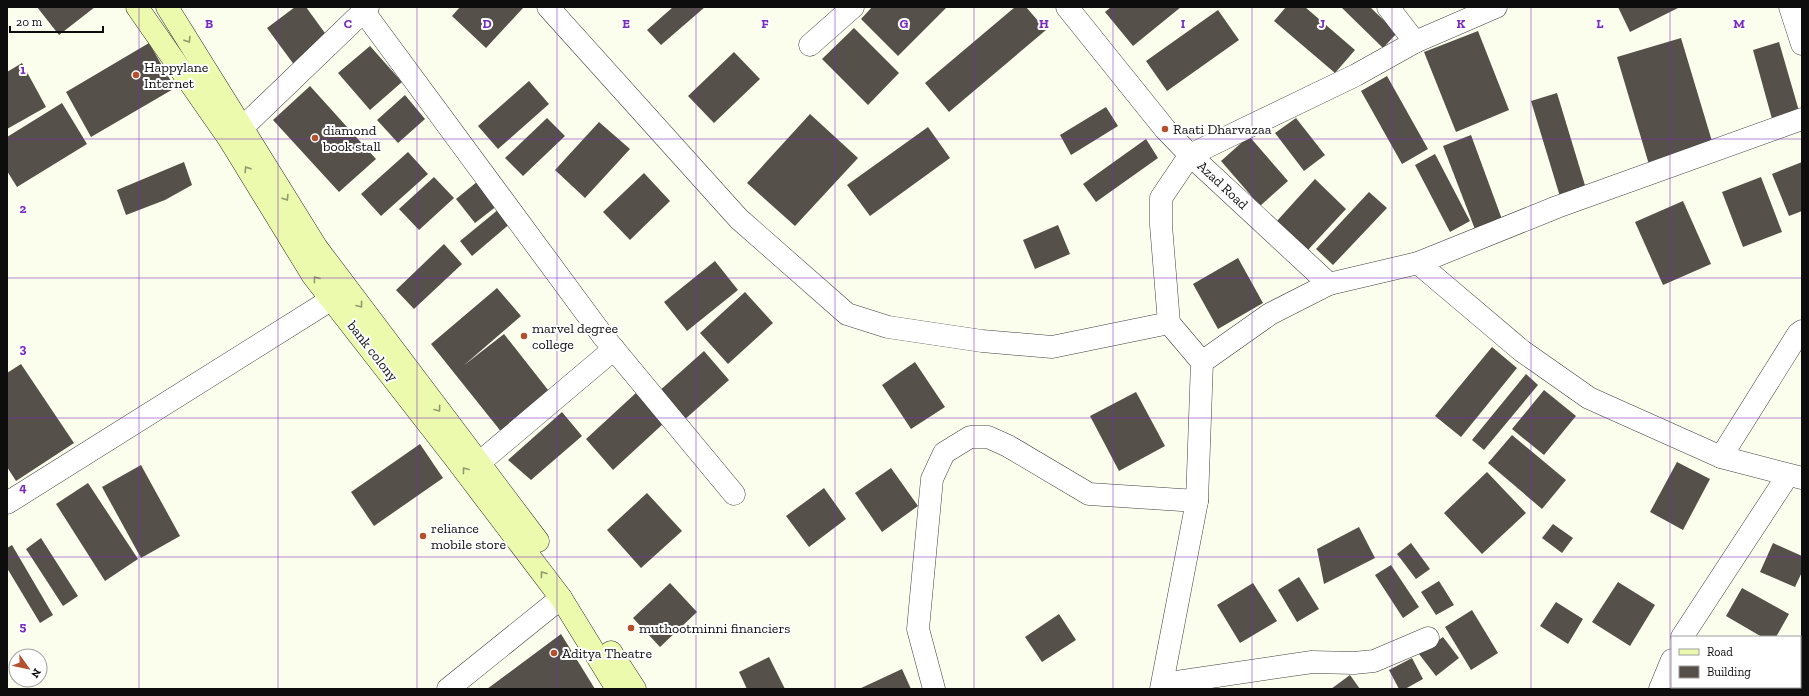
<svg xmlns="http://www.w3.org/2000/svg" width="1809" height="696" viewBox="0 0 1809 696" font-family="'Zilla Slab',serif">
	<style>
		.building { fill: #55514a }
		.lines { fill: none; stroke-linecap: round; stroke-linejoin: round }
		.minor-casing { stroke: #404040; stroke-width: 23 }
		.secondary-casing { stroke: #2f2f2f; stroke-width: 23 }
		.minor { stroke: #fff; stroke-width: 22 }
		.secondary { stroke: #ebfaad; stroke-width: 22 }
		.oneway { stroke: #929b6d }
		.grid { fill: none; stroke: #7b2cbf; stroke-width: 1; stroke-opacity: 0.55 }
		.poi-dot { fill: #b3502e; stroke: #fff; stroke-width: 1.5 }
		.labels { text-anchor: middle; stroke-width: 4; stroke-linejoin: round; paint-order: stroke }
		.poi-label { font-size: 14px; fill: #0d0d0d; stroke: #fff; text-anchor: start }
		.street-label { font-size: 14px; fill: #0d0d0d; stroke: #fff }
		.grid-label { font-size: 13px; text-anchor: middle; font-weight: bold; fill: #7b2cbf; stroke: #fff; stroke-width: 4; stroke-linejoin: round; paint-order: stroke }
	</style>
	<rect width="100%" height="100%" fill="#fcfeed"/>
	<g class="building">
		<polygon points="37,7 95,7 59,35"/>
		<polygon points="295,7 306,7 330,40 295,66 267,28"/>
		<polygon points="460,7 524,7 486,48 452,16"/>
		<polygon points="673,7 705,7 661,45 647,30"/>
		<polygon points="872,7 947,7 898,56 861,19"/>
		<polygon points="1015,7 1026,7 1046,30 949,112 925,83"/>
		<polygon points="1111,7 1181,7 1133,46 1105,12"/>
		<polygon points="1286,7 1305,7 1355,50 1335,73 1274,21"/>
		<polygon points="1341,7 1370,7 1397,33 1383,48"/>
		<polygon points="1618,7 1680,7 1630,32"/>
		<polygon points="1218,10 1239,40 1167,91 1146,61"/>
		<polygon points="854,28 899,73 868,105 822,59"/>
		<polygon points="1478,31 1509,110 1456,132 1424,52"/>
		<polygon points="1681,38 1714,148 1650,168 1617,57"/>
		<polygon points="1779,42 1799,111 1772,119 1753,50"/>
		<polygon points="149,43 175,88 91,137 66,92"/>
		<polygon points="370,46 402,82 370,110 338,73"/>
		<polygon points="734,52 760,79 714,123 688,96"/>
		<polygon points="22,63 46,107 7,129 7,72"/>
		<polygon points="1387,76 1428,149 1402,164 1361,91"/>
		<polygon points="529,81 549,104 498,149 478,126"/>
		<polygon points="310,86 376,159 339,192 273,120"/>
		<polygon points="1557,93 1587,192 1561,200 1531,101"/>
		<polygon points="405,95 425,119 398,143 377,120"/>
		<polygon points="62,103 87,144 17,187 7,171 7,137"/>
		<polygon points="1106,107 1118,126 1071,155 1060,135"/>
		<polygon points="810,114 858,158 795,226 747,183"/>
		<polygon points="547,118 565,136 523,176 505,158"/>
		<polygon points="1296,118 1325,155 1304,171 1275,133"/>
		<polygon points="599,122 630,149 585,198 555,170"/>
		<polygon points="928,127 950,158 870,216 847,185"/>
		<polygon points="1471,135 1503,222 1476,232 1443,146"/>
		<polygon points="1249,136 1288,181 1260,206 1221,161"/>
		<polygon points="1146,139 1158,158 1096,202 1083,184"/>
		<polygon points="408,152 428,174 381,216 361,194"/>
		<polygon points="1435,154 1470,221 1450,232 1415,165"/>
		<polygon points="184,162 192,185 165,200 126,215 117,190"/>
		<polygon points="1802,162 1802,211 1789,216 1772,174"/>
		<polygon points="644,173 670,201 630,240 603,212"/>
		<polygon points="434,177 454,198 419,230 399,209"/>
		<polygon points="483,177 502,202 475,223 456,199"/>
		<polygon points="1761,177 1782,232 1743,247 1722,192"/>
		<polygon points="1315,179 1346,209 1307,251 1276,222"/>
		<polygon points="1369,192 1387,208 1333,265 1316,249"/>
		<polygon points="1683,201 1711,264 1663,285 1635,222"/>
		<polygon points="499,209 511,223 472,256 460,241"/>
		<polygon points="1058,225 1070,254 1035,269 1023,240"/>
		<polygon points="444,244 462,264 414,309 396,290"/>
		<polygon points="1238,258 1263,303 1218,329 1193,284"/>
		<polygon points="715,261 738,290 687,331 664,302"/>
		<polygon points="497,288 521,316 463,366 504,334 552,395 503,434 431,344"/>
		<polygon points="745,292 773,323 728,364 700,333"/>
		<polygon points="1492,347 1517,368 1461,437 1435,416"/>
		<polygon points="704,351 729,380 683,421 658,392"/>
		<polygon points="915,362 945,407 911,429 882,385"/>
		<polygon points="21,364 74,443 16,481 7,467 7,373"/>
		<polygon points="1526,374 1538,385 1484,450 1472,440"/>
		<polygon points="1544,390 1576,416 1544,455 1512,429"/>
		<polygon points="637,392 664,423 613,470 586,439"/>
		<polygon points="1136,392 1165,446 1119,471 1090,416"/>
		<polygon points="562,412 582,436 531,480 508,460"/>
		<polygon points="1512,435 1566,480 1542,509 1488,463"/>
		<polygon points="420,444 443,478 374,526 351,492"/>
		<polygon points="1677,462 1710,479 1683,530 1650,512"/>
		<polygon points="141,465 180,536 141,558 102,487"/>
		<polygon points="891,468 918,506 882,532 855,493"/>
		<polygon points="1487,472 1526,513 1482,554 1444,513"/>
		<polygon points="88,483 138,559 105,581 56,504"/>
		<polygon points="824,488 846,519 809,547 786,516"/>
		<polygon points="647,493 682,531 641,568 607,530"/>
		<polygon points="1553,524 1573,538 1562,553 1542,538"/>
		<polygon points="1359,527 1375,558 1324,584 1317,549"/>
		<polygon points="41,538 78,596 63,606 26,549"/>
		<polygon points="1411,543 1430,569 1416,579 1397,554"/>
		<polygon points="1773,543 1802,556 1802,572 1795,587 1760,572"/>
		<polygon points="12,545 53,615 40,623 7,568 7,548"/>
		<polygon points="1391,565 1419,607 1403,618 1375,575"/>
		<polygon points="1299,577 1319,609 1297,622 1278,590"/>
		<polygon points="1439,581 1454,605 1436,615 1421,592"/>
		<polygon points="1618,582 1655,605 1630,646 1592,622"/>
		<polygon points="670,583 697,612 660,647 633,618"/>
		<polygon points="1253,583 1277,621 1240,643 1217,605"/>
		<polygon points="1742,588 1789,614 1776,637 1762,637 1726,616"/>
		<polygon points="1556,602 1583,619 1568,644 1540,626"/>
		<polygon points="1472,610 1498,653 1471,670 1445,627"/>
		<polygon points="1059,614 1076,640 1042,662 1025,637"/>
		<polygon points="561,634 595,689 487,689"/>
		<polygon points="1443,637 1459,658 1436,676 1419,654"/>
		<polygon points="769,657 785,689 747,689 739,672"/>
		<polygon points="1412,658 1423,679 1405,689 1399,689 1389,670"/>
		<polygon points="902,669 911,689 859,689"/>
		<polygon points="1350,675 1360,689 1331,689"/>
		<polygon points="1800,682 1802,684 1801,689 1746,689 1747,687 1800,687"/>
	</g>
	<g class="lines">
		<g class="minor-casing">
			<g id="minor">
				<polyline points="548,7 739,219 847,314 888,327 982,341 1052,347 1169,323"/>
				<polyline points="1067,7 1165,129 1190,155 1329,284 1418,263 1557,207 1802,119"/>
				<polyline points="1388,7 1415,42"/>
				<polyline points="1790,7 1802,44"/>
				<polyline points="364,12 603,336 734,494"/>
				<polyline points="810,45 853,7"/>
				<polyline points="242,128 368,7"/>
				<polyline points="1418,263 1522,351 1589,398 1721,457 1802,478"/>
				<polyline points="1202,362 1270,314 1329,284"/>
				<polyline points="1721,457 1798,334 1802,331"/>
				<polyline points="479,463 614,349"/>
				<polyline points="7,503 332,299"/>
				<polyline points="1682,637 1788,475"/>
				<polyline points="1163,684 1312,662 1354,663 1374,661 1428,638"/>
				<polyline points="448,689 561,598"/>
				<polyline points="934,689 918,629 932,479 944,453 970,437 988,437 1008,446 1089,494 1197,501"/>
				<polyline points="1161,689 1197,501 1202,362 1169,323 1161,225 1161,198 1190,155 1356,75 1415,42 1496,7"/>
				<polyline points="1660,689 1672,660"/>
			</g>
		</g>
		<g class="secondary-casing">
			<g id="secondary">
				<polyline points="137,7 229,139 313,276 454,457 561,598 617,689"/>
				<polyline points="167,7 317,248 538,541"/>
				<polyline points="611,652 635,689"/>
			</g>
		</g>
		<use href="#minor" class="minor"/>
		<use href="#secondary" class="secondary"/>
	</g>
	<defs><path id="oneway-chevron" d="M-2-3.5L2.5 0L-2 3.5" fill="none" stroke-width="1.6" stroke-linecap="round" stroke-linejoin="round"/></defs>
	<g class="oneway">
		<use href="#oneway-chevron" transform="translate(188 40) rotate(58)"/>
		<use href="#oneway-chevron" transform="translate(247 169) rotate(-122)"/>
		<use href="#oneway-chevron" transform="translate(286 198) rotate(58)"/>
		<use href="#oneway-chevron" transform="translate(316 279) rotate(-127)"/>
		<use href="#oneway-chevron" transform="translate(360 305) rotate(53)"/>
		<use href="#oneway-chevron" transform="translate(438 409) rotate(53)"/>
		<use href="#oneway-chevron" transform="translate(465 470) rotate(-127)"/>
		<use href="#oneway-chevron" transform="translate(543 574) rotate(-127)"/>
	</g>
	<path class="grid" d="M139,7V689M278,7V689M417,7V689M557,7V689M696,7V689M835,7V689M974,7V689M1113,7V689M1252,7V689M1392,7V689M1531,7V689M1670,7V689M7,139H1802M7,278H1802M7,418H1802M7,557H1802"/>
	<g class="poi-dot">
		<circle cx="136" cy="75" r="4"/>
		<circle cx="1165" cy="129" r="4"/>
		<circle cx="315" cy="138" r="4"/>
		<circle cx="524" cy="336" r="4"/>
		<circle cx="423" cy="536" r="4"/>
		<circle cx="631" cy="628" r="4"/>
		<circle cx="554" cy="653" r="4"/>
	</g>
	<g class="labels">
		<g class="poi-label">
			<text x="144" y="72">Happylane<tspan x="144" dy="16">Internet</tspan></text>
			<text x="1173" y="134">Raati Dharvazaa</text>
			<text x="323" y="135">diamond<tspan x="323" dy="16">book stall</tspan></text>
			<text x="532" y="333">marvel degree<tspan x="532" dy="16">college</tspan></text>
			<text x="431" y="533">reliance<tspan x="431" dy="16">mobile store</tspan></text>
			<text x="639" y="633">muthootminni financiers</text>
			<text x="562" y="658">Aditya Theatre</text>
		</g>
		<g class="street-label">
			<text transform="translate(1223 185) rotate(43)" y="5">Azad Road</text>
			<text transform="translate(373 351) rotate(52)" y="5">bank colony</text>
		</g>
	</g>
	<g class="grid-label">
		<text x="209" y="28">B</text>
		<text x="348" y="28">C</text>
		<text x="487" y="28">D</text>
		<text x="626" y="28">E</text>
		<text x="765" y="28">F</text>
		<text x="904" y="28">G</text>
		<text x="1044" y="28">H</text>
		<text x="1183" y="28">I</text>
		<text x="1322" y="28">J</text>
		<text x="1461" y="28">K</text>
		<text x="1600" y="28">L</text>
		<text x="1739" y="28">M</text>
		<text x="23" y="74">1</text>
		<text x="23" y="213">2</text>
		<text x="23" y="353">3</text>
		<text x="23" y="492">4</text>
		<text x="23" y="631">5</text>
	</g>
	<rect width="1809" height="696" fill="none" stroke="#0d0d0d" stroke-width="16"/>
	<rect x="1671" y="636" width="130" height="52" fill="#ffffff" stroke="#9e9e9e"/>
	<rect x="1679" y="649" width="20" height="6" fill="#ebfaad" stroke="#9e9e9e"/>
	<text x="1707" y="656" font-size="12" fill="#0d0d0d">Road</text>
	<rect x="1679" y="666" width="20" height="12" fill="#55514a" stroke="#9e9e9e"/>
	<text x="1707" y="676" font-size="12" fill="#0d0d0d">Building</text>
	<g transform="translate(28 668) rotate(123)"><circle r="19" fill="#ffffff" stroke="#9e9e9e"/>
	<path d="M0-3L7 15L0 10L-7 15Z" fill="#b3502e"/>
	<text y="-6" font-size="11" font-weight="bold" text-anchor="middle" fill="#0d0d0d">N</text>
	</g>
	<path d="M10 26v6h93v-6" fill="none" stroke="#0d0d0d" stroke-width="2"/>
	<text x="16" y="26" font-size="12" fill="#0d0d0d" stroke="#ffffff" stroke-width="3" paint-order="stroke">20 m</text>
</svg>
